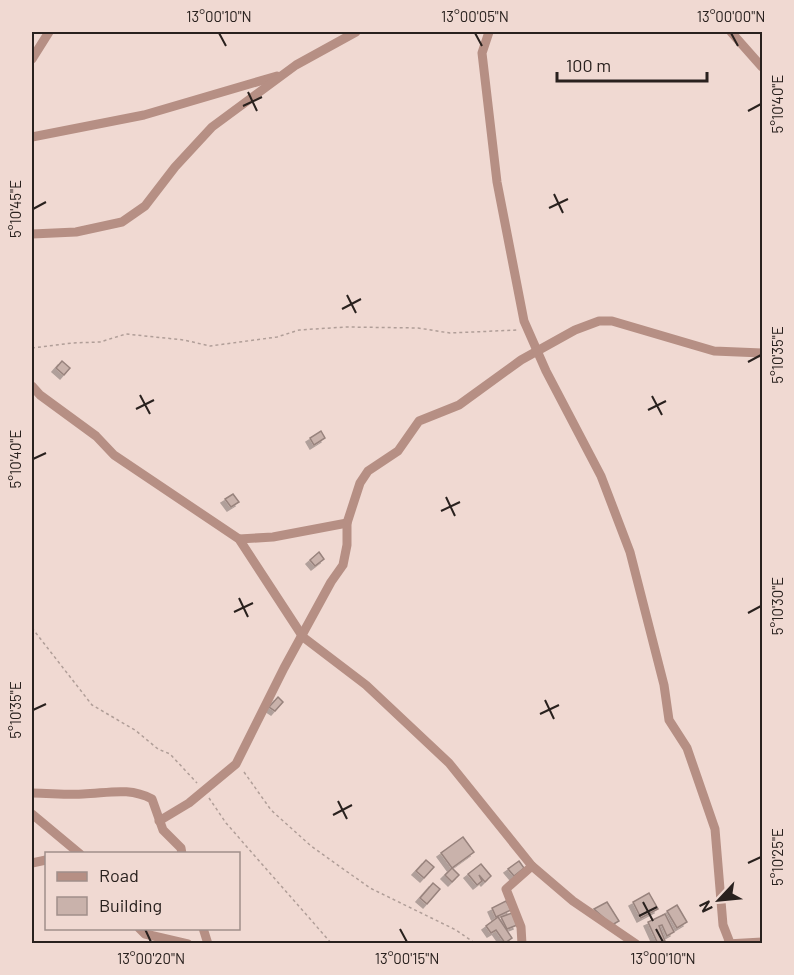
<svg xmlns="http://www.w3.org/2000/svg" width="794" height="975" viewBox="0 0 794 975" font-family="Barlow,sans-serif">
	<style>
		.building { fill: #c9b2ab; stroke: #98837d; stroke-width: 1.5; filter: url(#shadow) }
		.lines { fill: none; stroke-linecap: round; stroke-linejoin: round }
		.path { stroke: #b09e98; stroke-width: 1.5; stroke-dasharray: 3 3; stroke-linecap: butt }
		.street { stroke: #b68f84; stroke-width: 9 }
		.ticks { fill: none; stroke: #29211e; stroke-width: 2 }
		.neatline { fill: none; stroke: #29211e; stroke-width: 2 }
		.ticks-label { font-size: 15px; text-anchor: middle; fill: #29211e }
	</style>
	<defs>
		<filter id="shadow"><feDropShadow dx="-4" dy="4" stdDeviation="0" flood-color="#0004"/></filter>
	</defs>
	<rect width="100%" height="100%" fill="#f0d9d2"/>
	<g class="building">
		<polygon points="62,361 70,368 64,375 56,368"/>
		<polygon points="321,431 325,438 314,445 310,438"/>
		<polygon points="233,494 239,502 231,507 225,499"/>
		<polygon points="319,552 324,559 315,566 310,560"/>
		<polygon points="278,697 283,702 275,711 269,707"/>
		<polygon points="463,837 474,852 452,868 441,853"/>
		<polygon points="426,860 434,867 424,878 416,871"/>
		<polygon points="519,861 524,868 514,876 508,869"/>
		<polygon points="481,864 491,876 485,882 479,875 482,881 477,885 468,874"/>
		<polygon points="452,868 459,875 452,882 445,875"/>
		<polygon points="433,883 440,889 427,904 420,898"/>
		<polygon points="649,893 658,909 641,918 633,902"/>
		<polygon points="506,901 511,910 496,917 492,908"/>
		<polygon points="607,902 619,921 612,925 594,909"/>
		<polygon points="677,905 687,922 677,928 667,911"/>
		<polygon points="512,913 517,925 507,929 501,917"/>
		<polygon points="665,914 674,932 667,936 662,925 659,926 665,941 658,944 648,922"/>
		<polygon points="498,917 512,938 505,943 496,930 491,933 486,926"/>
	</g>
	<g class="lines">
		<g class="path">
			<polyline points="32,348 72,343 100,342 126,334 184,340 210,346 277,337 299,330 346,327 418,328 450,333 517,330"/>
			<polyline points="32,628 92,705 135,730 158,749 170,754 197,783"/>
			<polyline points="244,772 271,810 311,846 370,888 456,930 476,944"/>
			<polyline points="209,798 226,823 332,944"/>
		</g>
		<g class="street">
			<polyline points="489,32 482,53 497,182 524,321 546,371 601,476 630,552 664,685 669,720 687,748 715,829 723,925 730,943"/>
			<polyline points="731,32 762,67"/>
			<polyline points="32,59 49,32"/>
			<polyline points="32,137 144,115 277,76"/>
			<polyline points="32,234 76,232 122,222 145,206 175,167 212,127 296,65 356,32"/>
			<polyline points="32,386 40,395 96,436 114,455 239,539 303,637 366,685 449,763 532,866 573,901 636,944"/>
			<polyline points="239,539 273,537 347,523"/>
			<path d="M32,793C49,793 66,795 83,794C109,793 129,787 152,799L163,830L181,848L182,854"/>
			<polyline points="32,814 80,854"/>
			<polyline points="159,821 189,803 236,764 284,668 331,582 343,565 347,545 347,523 360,483 368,471 398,451 419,421 459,405 521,360 575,330 599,321 612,321 714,351 762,353"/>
			<polyline points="32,863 46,860"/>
			<polyline points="139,928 145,934 188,944"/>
			<polyline points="203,928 208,944"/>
			<polyline points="522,944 521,927 506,889 532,866"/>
			<polyline points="727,944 762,942"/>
		</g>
	</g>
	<path class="ticks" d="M219,33L226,46M475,33L482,46M731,33L738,46M248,92L257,111M243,106L262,97M748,111L761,104M554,194L563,213M549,208L568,199M33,209L46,202M347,295L356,313M342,309L361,299M748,362L761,355M140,395L150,414M652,396L662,415M136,409L154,400M648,410L666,401M33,459L46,453M446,497L455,516M441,511L460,502M239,598L248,617M234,612L253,603M748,613L761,606M545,700L554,719M33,710L46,704M540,714L559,705M338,801L347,819M333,815L352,805M748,863L761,857M643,902L653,921M639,916L657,907M145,929L151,942M400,929L407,942M656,929L663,942"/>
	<rect width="794" height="975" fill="none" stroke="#f0d9d2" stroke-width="66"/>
	<rect x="45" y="852" width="195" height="78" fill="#f0d9d2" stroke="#a08f8a" stroke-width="1.5"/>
	<rect x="57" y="872" width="30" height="9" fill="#b68f84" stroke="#a08f8a" stroke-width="1.5"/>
	<text x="99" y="882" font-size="18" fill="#29211e">Road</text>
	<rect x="57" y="897" width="30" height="18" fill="#c9b2ab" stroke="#a08f8a" stroke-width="1.5"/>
	<text x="99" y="912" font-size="18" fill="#29211e">Building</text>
	<g transform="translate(719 900) rotate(244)" stroke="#f0d9d2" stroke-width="4.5" paint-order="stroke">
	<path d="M0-4.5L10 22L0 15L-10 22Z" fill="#29211e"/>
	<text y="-9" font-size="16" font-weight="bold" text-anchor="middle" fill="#29211e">N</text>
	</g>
	<path d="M557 72v9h150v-9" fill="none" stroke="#29211e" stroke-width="3"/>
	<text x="566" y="72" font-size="18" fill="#29211e" stroke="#f0d9d2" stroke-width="4.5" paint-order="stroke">100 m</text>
	<rect x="33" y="33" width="728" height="909" class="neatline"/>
	<g class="ticks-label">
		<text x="219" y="22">13°00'10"N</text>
		<text x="475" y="22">13°00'05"N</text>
		<text x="731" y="22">13°00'00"N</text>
		<text transform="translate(778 104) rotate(-90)" y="5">5°10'40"E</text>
		<text transform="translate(16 209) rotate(-90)" y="5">5°10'45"E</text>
		<text transform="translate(778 355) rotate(-90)" y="5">5°10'35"E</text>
		<text transform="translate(16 459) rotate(-90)" y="5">5°10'40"E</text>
		<text transform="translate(778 606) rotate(-90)" y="5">5°10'30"E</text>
		<text transform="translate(16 710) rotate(-90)" y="5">5°10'35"E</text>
		<text transform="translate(778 857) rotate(-90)" y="5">5°10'25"E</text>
		<text x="151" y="964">13°00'20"N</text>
		<text x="407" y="964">13°00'15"N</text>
		<text x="663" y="964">13°00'10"N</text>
	</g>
</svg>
